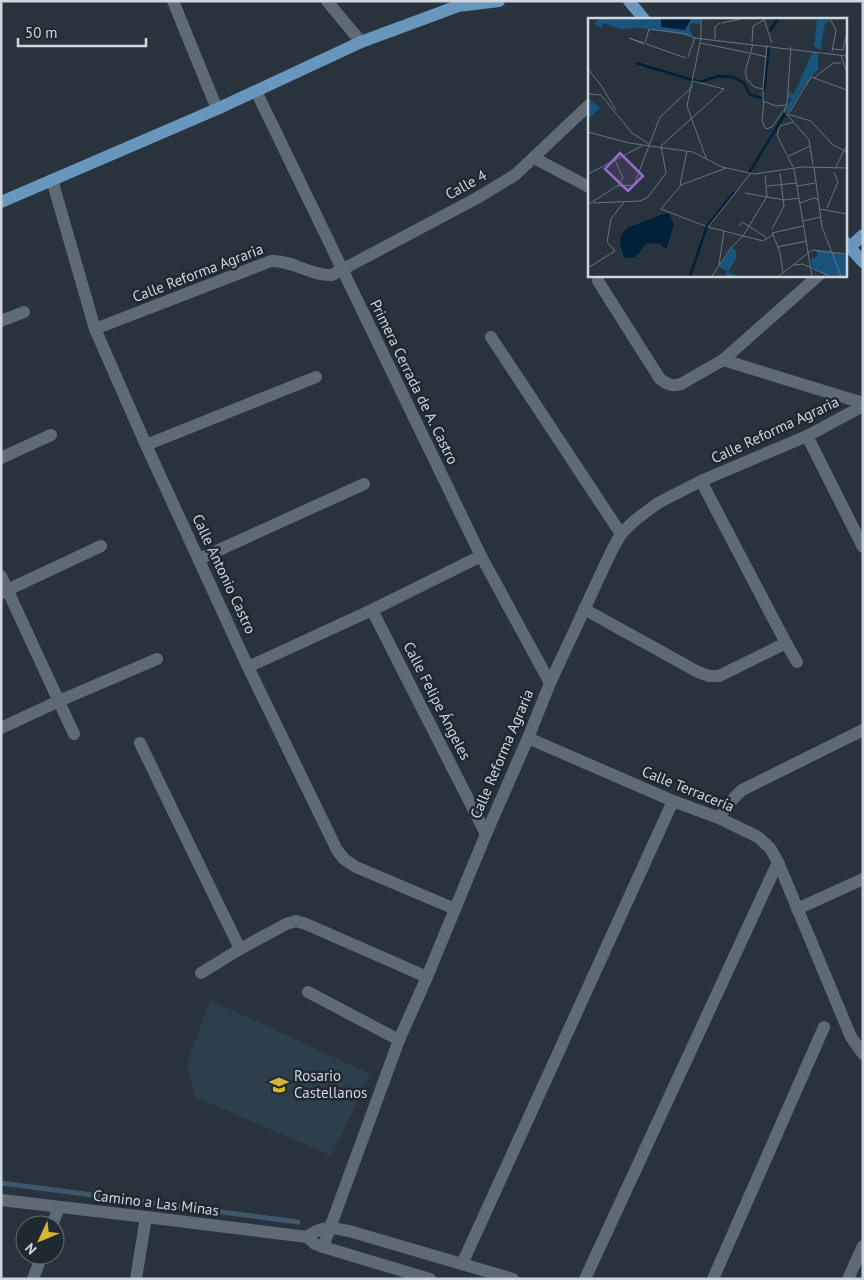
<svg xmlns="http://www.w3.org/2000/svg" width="864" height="1280" viewBox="0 0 864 1280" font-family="'PT Sans',sans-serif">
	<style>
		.built { fill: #2d3e4c }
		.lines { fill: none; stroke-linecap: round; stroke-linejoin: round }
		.stream { stroke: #3e576a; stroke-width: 5 }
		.minor { stroke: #5e6a75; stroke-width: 12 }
		.major { stroke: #6996bc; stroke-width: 12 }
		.labels { text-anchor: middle; stroke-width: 5; stroke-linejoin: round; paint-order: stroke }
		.street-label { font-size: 15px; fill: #cfd6dd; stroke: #1e2932 }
		.poi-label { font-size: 15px; fill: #cfd6dd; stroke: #1e2932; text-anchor: start }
		.inset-river { fill: none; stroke: #002039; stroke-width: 2.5 }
		.inset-road { fill: none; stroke: #6b747d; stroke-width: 1 }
		.view { fill: #9868ca; fill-opacity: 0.15; stroke: #9868ca; stroke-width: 2.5 }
		.inset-edge { fill: none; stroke: #cfd6dd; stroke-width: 2.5 }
	</style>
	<rect width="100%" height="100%" fill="#28333d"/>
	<polygon class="built" points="210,1000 370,1074 332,1156 195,1097 187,1064"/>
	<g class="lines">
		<polyline class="stream" points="1,1183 298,1222"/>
		<g class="minor">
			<polyline points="173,1 217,109"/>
			<polyline points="327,1 361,42"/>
			<polyline points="256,91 481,556 550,683"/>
			<polyline points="534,158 589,187"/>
			<polyline points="52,180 95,329 146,445 248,667 337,850 344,859 356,867 455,909"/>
			<path d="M598,281L660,379C667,384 672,387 681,384L723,360L819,275"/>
			<polyline points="1,321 24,312"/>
			<path d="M95,329L271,261C292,260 311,276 332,275L477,198L515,175L589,105"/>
			<polyline points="491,337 621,534"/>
			<polyline points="723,360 863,403"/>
			<polyline points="807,436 863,547"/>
			<polyline points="146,445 316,377"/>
			<polyline points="1,458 51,435"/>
			<polyline points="701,481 786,643 797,662"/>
			<polyline points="199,559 364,484"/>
			<polyline points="1,576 74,734"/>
			<polyline points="1,593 101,546"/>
			<polyline points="584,609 698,672 709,676 719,676 786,643"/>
			<polyline points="372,610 486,834"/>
			<polyline points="248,667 372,610 481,556"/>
			<polyline points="1,728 59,701 157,659"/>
			<polyline points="528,738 673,801 719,818 758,837 770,848 778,862 851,1037 863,1054"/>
			<polyline points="140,743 240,949"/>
			<path d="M719,818C726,807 732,799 742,790L863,730"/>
			<polyline points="797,909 863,879"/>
			<polyline points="201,973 240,949 286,924 296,921 306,924 427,977"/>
			<polyline points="308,992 399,1040"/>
			<polyline points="1,1200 146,1217 307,1237 315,1244 323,1247 430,1279"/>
			<polyline points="52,1225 59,1207"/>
			<path d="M307,1237C322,1225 332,1228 349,1231L513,1279"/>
			<polyline points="323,1247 399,1040 427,977 486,834 528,738 550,683 611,552 621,534 634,521 658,503 701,481 807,436 863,406"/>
			<polyline points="462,1264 673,801"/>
			<polyline points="33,1279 42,1255"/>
			<polyline points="136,1279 146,1217"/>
			<polyline points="585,1279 778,862"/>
			<polyline points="713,1279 824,1027"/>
			<polyline points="848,1279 863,1246"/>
		</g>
		<g class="major">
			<polyline points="629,1 644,19"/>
			<polyline points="1,202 217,109 361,42 458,6 499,1"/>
			<polyline points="845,242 863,262"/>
			<polyline points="850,247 863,235"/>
		</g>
	</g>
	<defs>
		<g id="school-bare" transform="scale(1.5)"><path d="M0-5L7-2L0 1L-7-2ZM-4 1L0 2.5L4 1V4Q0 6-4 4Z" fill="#d6b534" stroke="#1e2932" stroke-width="2.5" paint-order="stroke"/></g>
	</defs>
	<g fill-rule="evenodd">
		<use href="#school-bare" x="279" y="1085"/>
	</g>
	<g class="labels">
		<g class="street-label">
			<text transform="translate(466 185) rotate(-29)" y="5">Calle 4</text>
			<text transform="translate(198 273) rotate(-21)" y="5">Calle Reforma Agraria</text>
			<text transform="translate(414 382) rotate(64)" y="5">Primera Cerrada de A. Castro</text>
			<text transform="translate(775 430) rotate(-25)" y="5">Calle Reforma Agraria</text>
			<text transform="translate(224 574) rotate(65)" y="5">Calle Antonio Castro</text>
			<text transform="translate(437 701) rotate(63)" y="5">Calle Felipe Ángeles</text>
			<text transform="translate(502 754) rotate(-67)" y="5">Calle Reforma Agraria</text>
			<text transform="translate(688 789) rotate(22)" y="5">Calle Terracería</text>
			<text transform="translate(156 1203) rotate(7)" y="5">Camino a Las Minas</text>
		</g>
		<g class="poi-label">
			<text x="294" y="1081">Rosario<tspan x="294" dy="17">Castellanos</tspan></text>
		</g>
	</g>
	<g transform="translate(588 18)">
		<rect width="259" height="259" fill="#28333d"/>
		<path d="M11,1H107L113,2L112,6L103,5L101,11L105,18L53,10L32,11L16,5L13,10L6,6ZM229,1L242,2L237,6L235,15L238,16H235L233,32L226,28ZM225,33L230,36V51L216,68L200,95L196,92L204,81L200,80L201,74L206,76ZM0,80L12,90L0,101ZM144,230L148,232V241L140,254L151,258H137L139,253L131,249ZM228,232L259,237V258H254L249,249L253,258H241L224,249L223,241L230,238Z" fill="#19547e"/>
		<path d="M103,1L97,12L73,9V1ZM75,196H81L86,207L78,231L71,225L58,226L47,239L36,240L32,227L33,217L39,210Z" fill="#002039"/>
		<path class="inset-river" d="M181,14L190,1M48,45L111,64L131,58L145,59L156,65L162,77L174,80M176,74L181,28M161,155L198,94M102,258L119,208L146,174"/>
		<path class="inset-road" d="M176,1L184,25M242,1L248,12L244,34M133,5L153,1M113,20L99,88L118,140M127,21V9L132,5M113,22V1M164,24L165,8L176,2M57,25L61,11L98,16L106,20L259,38M113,25L161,35M56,26L41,20L56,25M58,26L98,40M165,26L157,54L159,61L166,69L175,71V83L188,88L199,87M203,29L199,85L196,93L221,122L225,147M245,31L255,32L259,13M163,35L179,39M253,37L259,55M100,39L107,19M0,51L12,66M226,60L245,45H253M105,63L136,71M12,66L28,92M175,71L179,27M0,76L13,77L44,115L61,126M176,83L174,103L178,111L184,109L195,93M201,95L223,59L259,72M199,96L223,103L245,127L259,134M205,104L192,108L189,117L205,149M0,114L41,125L105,134L134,149L166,156L214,149L259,150M73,128L136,71M201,138L222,128M27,142L35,160L30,168M226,150L234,209L253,258M206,151L224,258M247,151L259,127M163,155L120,209L175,223L186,216M0,156L54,128M177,157L179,180M92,167L99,133M179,168L209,165M209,168L227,165M157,175L196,182L211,180M5,185L52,183L60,179L78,155L73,128M212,185L226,180L230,182M1,186L29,168L46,167L72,99L105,68M239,190L250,164L246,154M231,191L259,196M215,203L232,199M117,208L73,191L93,167L138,150M152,208L154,204L178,219M184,211L196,188L192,155M189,229L219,223M131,247L136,213M206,247L215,246L241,258M0,250L27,233L19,224L23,201L36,184M195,255L192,234L184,215L215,208M124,258L143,230L155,218L178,180M191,258L224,232L259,236"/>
		<path class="view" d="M32,135L55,158L40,173L17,151Z"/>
		<rect width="259" height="259" class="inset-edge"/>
	</g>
	<rect width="864" height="1280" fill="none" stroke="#cfd6dd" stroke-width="5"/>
	<g transform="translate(40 1240) rotate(226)"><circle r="24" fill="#1e2932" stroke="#656e76"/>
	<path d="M0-4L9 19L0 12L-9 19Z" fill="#d6b534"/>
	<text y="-8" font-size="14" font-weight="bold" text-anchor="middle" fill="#cfd6dd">N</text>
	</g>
	<path d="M18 38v8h128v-8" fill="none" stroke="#cfd6dd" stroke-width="2.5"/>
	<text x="25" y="38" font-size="15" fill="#cfd6dd" stroke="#1e2932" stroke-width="4" paint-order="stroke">50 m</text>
</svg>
